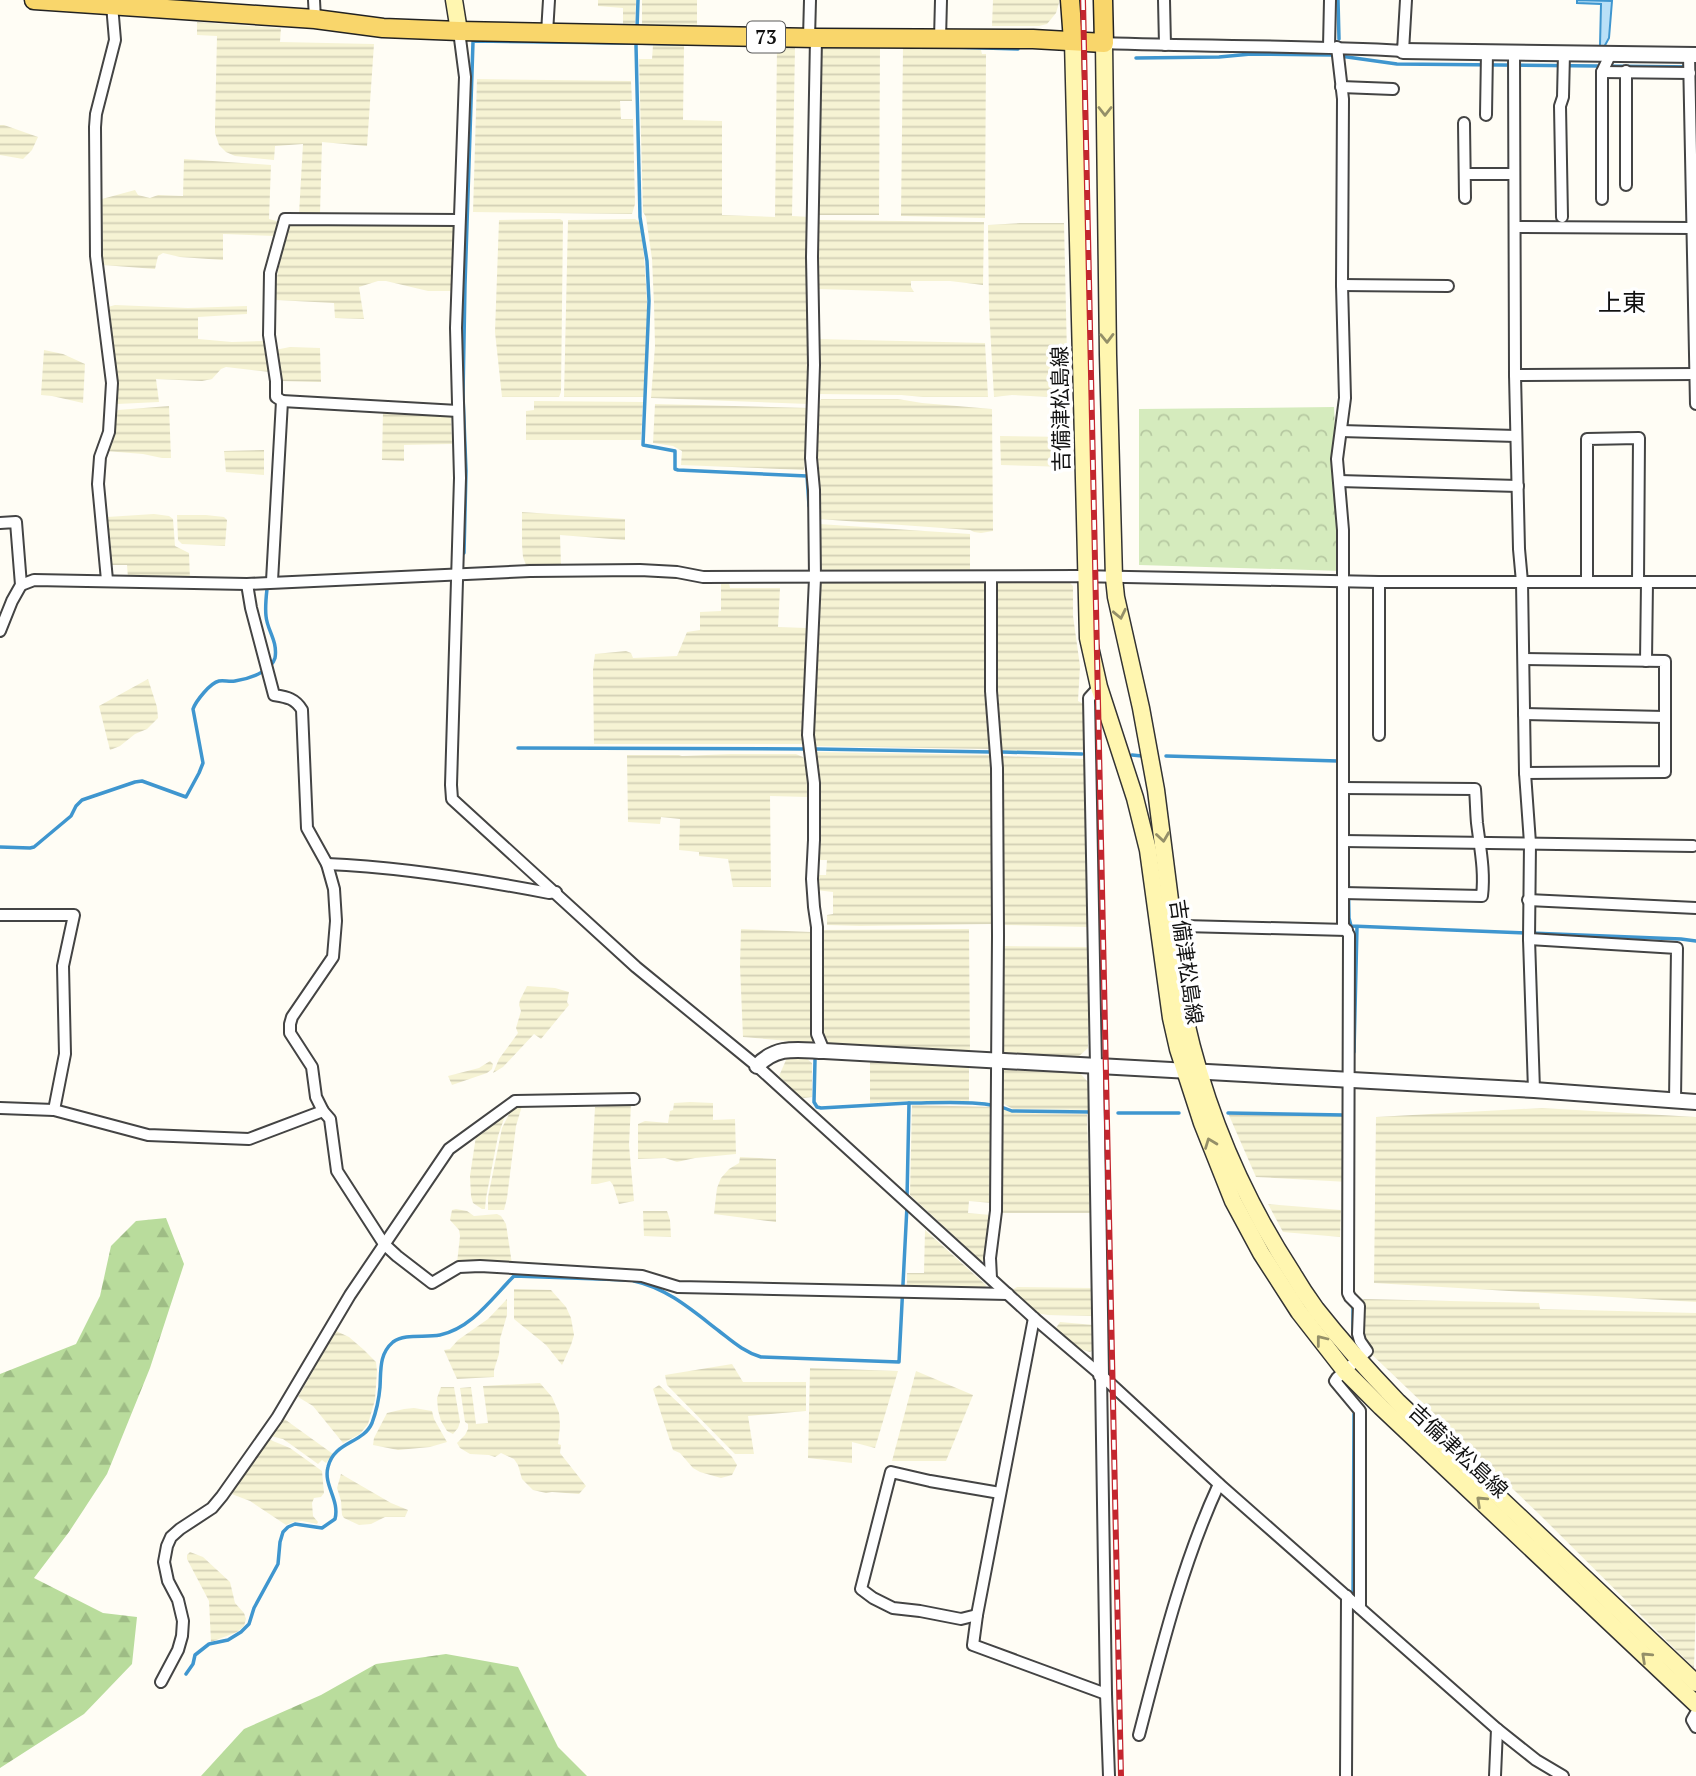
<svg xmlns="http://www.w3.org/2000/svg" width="1696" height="1776" viewBox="0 0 1696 1776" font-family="'PT Serif','Noto Sans JP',serif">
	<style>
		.farmland { fill: url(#farmland-rules) }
		.forest { fill: url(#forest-firs) }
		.park { fill: url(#park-crowns) }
		.water { fill: #b9e0f7; stroke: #3f96cf; stroke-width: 2 }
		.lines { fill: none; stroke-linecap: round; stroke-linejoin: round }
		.stream { stroke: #3f96cf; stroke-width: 3.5 }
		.minor-casing { stroke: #444; stroke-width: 14 }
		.tertiary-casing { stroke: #444; stroke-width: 18 }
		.secondary-casing { stroke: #333; stroke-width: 19 }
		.primary-casing { stroke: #222; stroke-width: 21 }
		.minor { stroke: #fff; stroke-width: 10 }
		.tertiary { stroke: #fff; stroke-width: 14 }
		.secondary { stroke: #fff6b0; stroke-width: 16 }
		.primary { stroke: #f9d66b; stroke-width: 18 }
		.rail-casing { stroke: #c4262e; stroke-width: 6 }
		.rail { stroke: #fff; stroke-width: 3.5; stroke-dasharray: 10; stroke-linecap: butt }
		.oneway { stroke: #948f68 }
		.labels { text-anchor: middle; stroke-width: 7; stroke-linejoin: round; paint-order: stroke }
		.shield { fill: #fff; stroke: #585858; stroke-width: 2 }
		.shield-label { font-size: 19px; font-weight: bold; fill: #111 }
		.street-label { font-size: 21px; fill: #111; stroke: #fff }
		.quarter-label { font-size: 24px; fill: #111; stroke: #fff }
	</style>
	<defs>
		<pattern id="farmland-rules" width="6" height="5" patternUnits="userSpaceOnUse" patternTransform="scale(1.75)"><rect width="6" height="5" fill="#f6f3d4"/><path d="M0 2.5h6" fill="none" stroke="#d2cfb5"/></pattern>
		<pattern id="forest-firs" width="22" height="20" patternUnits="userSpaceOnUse" patternTransform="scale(1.75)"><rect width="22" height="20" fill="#b9dc9c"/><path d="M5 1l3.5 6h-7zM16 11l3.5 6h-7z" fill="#9ebc85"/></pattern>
		<pattern id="park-crowns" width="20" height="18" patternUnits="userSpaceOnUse" patternTransform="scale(1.75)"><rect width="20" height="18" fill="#d5ebbd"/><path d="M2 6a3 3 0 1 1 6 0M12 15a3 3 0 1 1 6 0" fill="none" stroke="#b6c8a1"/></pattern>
	</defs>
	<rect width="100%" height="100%" fill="#fffdf5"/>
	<g class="farmland">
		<polygon points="598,0 636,0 635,29 623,28 623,8 598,6"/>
		<polygon points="642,0 697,0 697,29 642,28"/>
		<polygon points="993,0 1059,0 1059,3 1056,13 1047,24 1039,26 992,26"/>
		<polygon points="197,22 281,28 280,42 374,44 367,146 322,142 320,214 299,214 303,144 275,146 274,160 235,156 226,152 219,145 215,133 215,124 217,36 197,35"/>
		<polygon points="653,45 684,46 683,120 722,121 722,215 775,217 777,47 795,47 792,216 810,217 809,404 651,398 655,346 654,304 652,259 646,217 643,212 639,59 652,59"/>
		<polygon points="820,47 880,48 879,215 817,215"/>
		<polygon points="903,47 981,50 982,54 986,54 985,218 901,216"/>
		<polygon points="477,79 631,81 632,101 620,101 621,119 633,119 635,204 632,214 473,212"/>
		<polygon points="0,125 4,125 38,137 32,150 23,159 0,155"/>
		<polygon points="184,159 271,165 269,219 280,222 276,236 223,234 223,260 180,257 163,253 158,256 155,269 103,265 102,199 135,190 138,195 150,198 158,195 183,196"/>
		<polygon points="560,219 563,221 561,392 559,397 502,397 495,332 499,220"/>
		<polygon points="635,219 640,222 644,256 647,301 647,339 644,397 564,397 568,220"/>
		<polygon points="817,220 984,222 983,285 950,281 911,281 911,287 914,292 818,289"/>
		<polygon points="290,223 450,224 454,228 452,291 428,291 386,281 378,281 359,287 364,319 335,318 334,303 276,300 276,283 280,259"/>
		<polygon points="1020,223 1064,223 1068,398 1012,395 994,397 989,308 988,225"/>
		<polygon points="115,305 188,308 247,306 247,314 198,317 198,339 232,342 265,341 270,372 226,367 221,369 212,379 202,381 156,379 159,402 117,404 118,380 111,342 108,307"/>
		<polygon points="817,339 985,343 988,397 923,397 901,395 818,394"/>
		<polygon points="290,347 320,348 321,382 280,381 275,350"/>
		<polygon points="44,350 63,354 85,364 83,403 52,396 41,395"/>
		<polygon points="821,399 898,399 922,403 992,409 993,531 981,533 974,532 970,530 819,519 820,481 816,468 818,404"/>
		<polygon points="534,401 643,402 641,440 526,440 526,411 534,410"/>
		<polygon points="655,404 809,408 804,470 681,465 682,451 673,446 653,443"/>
		<polygon points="169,406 171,458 162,458 143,454 105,451 114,416 118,410"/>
		<polygon points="383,411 451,413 452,444 404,445 404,461 382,460"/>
		<polygon points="1000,436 1071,437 1071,467 1001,465"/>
		<polygon points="264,450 264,475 226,472 224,451"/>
		<polygon points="522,512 625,519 625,540 560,535 561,565 526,565 523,557 522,545"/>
		<polygon points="154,514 169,516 173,519 175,546 189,553 190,580 128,578 127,565 110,565 107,517"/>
		<polygon points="177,515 206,515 224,517 227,520 225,546 182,544 178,540"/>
		<polygon points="819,524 970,534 970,571 820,571"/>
		<polygon points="1064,581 1069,582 1073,586 1073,616 1080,666 1078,701 1084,704 1084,750 999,751 995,690 995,582"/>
		<polygon points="818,582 985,582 985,693 989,749 813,746"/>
		<polygon points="729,583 730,588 780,588 778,627 806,628 803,744 594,744 593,670 595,654 626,651 631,653 633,658 677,656 687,632 700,630 700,612 721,611 721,584"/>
		<polygon points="148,679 157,707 158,718 147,729 135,734 120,746 110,750 99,706"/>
		<polygon points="814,752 990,755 992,790 994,895 992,924 860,926 827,925 827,915 833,914 833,892 816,890 816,875 826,875 827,860 817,860"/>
		<polygon points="730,754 796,754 803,757 806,763 808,797 770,796 771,887 733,887 728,859 699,856 699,852 679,850 680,819 661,817 660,824 628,822 627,755 679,755 682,756"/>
		<polygon points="1000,756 1085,759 1089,927 1002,925"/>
		<polygon points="741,929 811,932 812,1043 743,1037 740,966"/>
		<polygon points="969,929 970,1052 831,1044 823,1042 820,1039 819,930"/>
		<polygon points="1003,946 1090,947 1088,1048 1077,1058 1002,1054"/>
		<polygon points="527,986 555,988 569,992 567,1002 569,1005 541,1039 534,1034 503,1067 493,1073 499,1059 518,1033 516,1028 521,1011 519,1005 520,1000"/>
		<polygon points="793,1056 806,1058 812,1063 812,1097 804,1098 800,1097 779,1076 786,1060"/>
		<polygon points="870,1060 969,1065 969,1102 911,1101 870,1103"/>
		<polygon points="490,1061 493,1064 492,1069 487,1073 452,1085 448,1076 479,1068"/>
		<polygon points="1004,1067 1078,1071 1088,1082 1088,1110 1013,1109 1002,1103 1002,1071"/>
		<polygon points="524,1099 516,1126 507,1198 504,1210 488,1210 488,1197 502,1128 512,1108"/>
		<polygon points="690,1102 713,1103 713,1120 735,1119 736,1154 695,1158 677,1162 665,1158 638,1159 638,1124 645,1121 668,1123 670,1111 673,1110 674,1103"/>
		<polygon points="631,1104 629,1145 634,1201 619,1204 613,1185 610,1181 597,1184 591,1184 595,1107"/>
		<polygon points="912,1105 994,1107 992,1203 969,1201 968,1213 991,1215 986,1261 981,1261 910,1195"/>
		<polygon points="1002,1108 1015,1113 1087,1114 1090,1213 1001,1213"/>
		<polygon points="1542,1108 1696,1117 1696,1302 1374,1283 1376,1117"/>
		<polygon points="507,1110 498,1136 486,1198 485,1209 482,1209 473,1203 471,1196 470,1176 476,1136"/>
		<polygon points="1228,1113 1344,1115 1348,1182 1256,1177"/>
		<polygon points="740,1157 776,1159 776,1222 714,1214 717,1188 721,1178 729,1169 739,1163"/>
		<polygon points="1268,1204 1341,1210 1340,1237 1283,1232"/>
		<polygon points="456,1209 467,1211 474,1216 497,1214 501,1216 506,1224 512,1264 489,1261 468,1261 457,1263 460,1236 459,1230 450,1220 452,1210"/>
		<polygon points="643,1211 667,1211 670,1220 671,1237 644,1236"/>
		<polygon points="925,1230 986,1285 985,1289 907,1287 907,1273 924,1273"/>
		<polygon points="1017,1287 1093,1288 1093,1316 1048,1315 1036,1313 1012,1290"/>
		<polygon points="514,1289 551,1290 566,1307 571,1318 574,1335 571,1345 562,1365 546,1345 514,1319"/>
		<polygon points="507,1299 507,1315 500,1339 499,1354 494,1370 494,1377 457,1379 444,1350 450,1349 458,1340 488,1319"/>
		<polygon points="1364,1299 1539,1303 1540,1309 1696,1313 1696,1606 1694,1668 1538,1513 1365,1348 1360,1341 1360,1301"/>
		<polygon points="1060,1322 1094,1325 1096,1348 1090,1352 1080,1349 1056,1328"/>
		<polygon points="336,1331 349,1337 364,1350 376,1362 377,1371 375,1400 368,1424 360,1434 343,1443 313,1406 298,1397"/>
		<polygon points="732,1364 743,1382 806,1382 806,1411 748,1416 754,1454 735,1454 667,1385 665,1375"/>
		<polygon points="810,1368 898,1371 875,1448 852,1442 852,1463 808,1458"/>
		<polygon points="916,1371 973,1395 946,1461 892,1461"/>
		<polygon points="540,1383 552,1397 559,1413 560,1426 558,1444 561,1445 560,1453 586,1486 579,1494 552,1492 546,1493 533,1490 522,1479 518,1465 514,1459 501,1453 495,1457 489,1455 470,1454 460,1448 457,1443 465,1435 468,1429 468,1424 465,1422 460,1388 471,1387 476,1424 488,1423 483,1386"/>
		<polygon points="659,1385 696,1419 732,1457 737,1465 732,1475 721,1478 700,1472 693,1468 680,1453 673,1450 653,1389"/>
		<polygon points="441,1387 454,1387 460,1422 458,1428 453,1434 447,1431 441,1421 438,1410 437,1398"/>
		<polygon points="414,1408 432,1411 434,1419 447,1442 430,1447 398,1450 373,1445 374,1438 387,1413 404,1409"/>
		<polygon points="283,1418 333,1454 326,1463 322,1460 318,1464 293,1446 283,1439 271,1436"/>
		<polygon points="268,1439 290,1448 322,1471 324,1493 321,1497 314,1498 312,1503 313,1516 318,1522 317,1524 302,1521 293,1522 286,1525 250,1501 229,1493"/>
		<polygon points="341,1474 391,1503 408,1510 405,1517 385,1517 371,1524 359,1525 344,1518 342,1515 341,1501 337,1488"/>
		<polygon points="190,1552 203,1557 230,1582 235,1603 244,1613 246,1619 244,1626 237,1632 211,1642 209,1601 187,1559 187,1555"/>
	</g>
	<g class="forest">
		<polygon points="166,1218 184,1264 150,1368 107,1474 69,1532 34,1578 103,1613 137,1617 132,1664 84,1714 0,1768 0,1374 76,1344 100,1296 111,1246 136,1221"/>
		<polygon points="446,1654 518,1667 558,1747 587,1776 201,1776 244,1729 321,1695 376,1664"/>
	</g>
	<polygon class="park" points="1334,407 1342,571 1139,565 1139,409"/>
	<polygon class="water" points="1577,0 1612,1 1609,38 1604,47 1600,46 1601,4 1577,3"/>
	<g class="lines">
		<g class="stream">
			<polyline points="1338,0 1339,39"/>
			<polyline points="637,28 638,0"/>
			<polyline points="636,45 640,217 647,261 649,301 643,445 675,451 675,469 678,470 807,476 809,506"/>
			<polyline points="951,47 1018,49"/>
			<polyline points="1340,56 1397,64 1696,67"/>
			<polyline points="1136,58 1219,57 1251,54 1333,55"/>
			<polyline points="1346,429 1348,408"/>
			<polyline points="464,553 466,471 463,395 465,285 473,42 474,41 698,44"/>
			<polyline points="518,748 806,749"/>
			<polyline points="816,749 992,752"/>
			<polyline points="1002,752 1082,754"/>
			<polyline points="1132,755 1142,756"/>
			<polyline points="1166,756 1338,761"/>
			<path d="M0,847L30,848L34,847L71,816L76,806L82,800L135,782L142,781L186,797L199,773L203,763L193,709C196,701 210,683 219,681C224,680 229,682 235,681C248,679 271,672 275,658C278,641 267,630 266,616C265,607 266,598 267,589"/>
			<polyline points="1348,866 1349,918 1351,926 1681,939 1696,941"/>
			<polyline points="1354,1052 1357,927"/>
			<polyline points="815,1060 814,1102 817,1107 821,1108 909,1103"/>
			<polyline points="1118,1113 1179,1113"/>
			<polyline points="1228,1113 1344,1115"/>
			<path d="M907,1198L909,1103C938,1103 987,1099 1012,1111L1089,1112"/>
			<path d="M634,1281C667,1288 693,1311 719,1331C732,1341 744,1352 761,1357L899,1362L907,1206"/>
			<polyline points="1353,1334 1353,1305"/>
			<polyline points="1353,1599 1354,1414"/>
			<path d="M186,1674L193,1664L195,1655L209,1644L228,1640L241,1632L249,1624L254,1608L278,1564L280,1542L283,1532L288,1527L295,1524L322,1528L335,1519C340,1500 323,1485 328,1467C334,1441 363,1444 372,1423C376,1412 379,1399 380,1387C381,1370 379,1354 393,1342C405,1333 425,1338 440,1335C472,1328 492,1298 514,1276L627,1280"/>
		</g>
		<g class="minor-casing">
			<g id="minor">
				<polyline points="314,0 315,19"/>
				<polyline points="1164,0 1165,45"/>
				<polyline points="459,31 465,77 456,328 460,478 451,785 452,799 636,967 757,1066 1034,1318 1101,1375 1219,1484 1497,1729 1536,1760 1563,1776"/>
				<polyline points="547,33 549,0"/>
				<polyline points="809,38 810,0"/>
				<polyline points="816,38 812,257 814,365 811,458 814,490 815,578 808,735 814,783 814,840 812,879 814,907 817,927 817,1034 824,1051"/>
				<polyline points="940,39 941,0"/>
				<path d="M1104,43C1204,47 1304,45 1403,51L1406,0"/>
				<polyline points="1329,47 1330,0"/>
				<polyline points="1337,47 1343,99 1342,285 1345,398 1337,459 1343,530 1343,925 1349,935 1348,1293 1350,1297 1359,1306 1358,1334 1360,1341 1367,1351 1337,1378 1335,1381 1360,1411 1360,1608"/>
				<polyline points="1514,52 1515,375 1519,549 1522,582 1525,773 1530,843 1529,939 1534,1090"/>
				<polyline points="1689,55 1696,404"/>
				<polyline points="1602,72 1690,73"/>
				<polyline points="1341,87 1393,89"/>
				<polyline points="1486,115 1487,52"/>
				<polyline points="1464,123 1465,198"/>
				<polyline points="1465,174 1514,174"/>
				<polyline points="1626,185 1626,71"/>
				<polyline points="1602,199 1602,72 1611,53"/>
				<polyline points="1562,217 1560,106 1563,97 1564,53"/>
				<polyline points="1515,227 1692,228"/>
				<polyline points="1342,285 1448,286"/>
				<polyline points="1515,375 1696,374"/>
				<polyline points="282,401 458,411"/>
				<polyline points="1341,431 1516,436"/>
				<polyline points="1339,481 1518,486"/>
				<polyline points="0,523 16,522 21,585 12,601 0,631"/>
				<polyline points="107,580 98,484 100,457 109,432 112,383 96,256 95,127 96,114 115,40 112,5"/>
				<polyline points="272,581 282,401 276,397 276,381 269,335 270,273 285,219 459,220"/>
				<polyline points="1379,582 1379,735"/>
				<polyline points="1587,582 1587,439 1639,438 1638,582"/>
				<path d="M247,584L251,608L274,695C286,697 295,698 302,710L307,828L327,864L334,889L336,921L333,957L292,1017L290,1024V1033L312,1067L316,1097L323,1111L330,1119L337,1171L384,1244L397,1256L432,1283L459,1267L480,1266L642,1276L678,1287L1008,1294"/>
				<polyline points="21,585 34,580 247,584 530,571 640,570 677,572 703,577 1077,576 1379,582 1696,582"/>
				<polyline points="1524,659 1665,661 1665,772 1525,773"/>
				<polyline points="1646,661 1647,582"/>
				<polyline points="1524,714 1665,717"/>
				<path d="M1343,788L1475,789C1476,801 1476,812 1477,823C1480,848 1485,871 1482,896L1343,893"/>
				<polyline points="1343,841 1693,846"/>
				<path d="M327,864C401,867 476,879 549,893L556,892"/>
				<polyline points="1528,900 1696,908"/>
				<polyline points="0,915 74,915 63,966 65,1054 54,1110"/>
				<polyline points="1183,926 1347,930"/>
				<polyline points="1529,939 1677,948 1675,1101"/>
				<polyline points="1096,1066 1089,698 1099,687"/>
				<polyline points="0,1108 54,1110 148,1135 249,1139 323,1111"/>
				<polyline points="991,1278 990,1258 996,1211 998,936 997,768 991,691 991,577"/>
				<polyline points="1034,1318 977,1615 973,1645 1106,1694"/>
				<polyline points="1101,1375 1106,1694 1109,1776"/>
				<polyline points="977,1615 961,1619 920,1611 893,1608 873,1598 861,1589 891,1472 930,1481 1000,1493"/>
				<polyline points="161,1682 178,1650 182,1636 183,1621 178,1600 168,1581 164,1562 167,1546 171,1537 180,1529 212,1508 222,1496 277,1418 350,1295 449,1149 515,1101 634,1099"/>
				<polyline points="1696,1713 1692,1720 1696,1727"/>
				<path d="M1139,1735C1161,1650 1182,1564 1219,1484"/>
				<polyline points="1346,1776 1347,1596"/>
				<polyline points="1495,1776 1497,1729"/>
			</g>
		</g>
		<g class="tertiary-casing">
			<g id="tertiary">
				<polyline points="1403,51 1696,55"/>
				<path d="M757,1066C777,1045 797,1050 824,1051L1534,1090L1696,1102"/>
				<polyline points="1096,1066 1101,1375"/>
			</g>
		</g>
		<g class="secondary-casing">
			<g id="secondary">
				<polyline points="454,0 459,31"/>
				<polyline points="1073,41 1088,638 1099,687 1135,798 1148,850 1171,1018 1178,1049 1202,1123 1233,1201 1261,1253 1299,1312 1345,1371 1381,1407 1696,1704"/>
				<path d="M1104,43L1108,355L1114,578L1116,597L1141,708L1156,790L1185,1018C1205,1108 1242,1196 1293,1274C1300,1286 1308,1298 1316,1309C1342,1342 1369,1372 1398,1402L1696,1683"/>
			</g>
		</g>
		<g class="primary-casing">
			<g id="primary">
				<polyline points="34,0 315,19 383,28 459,31 816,38 1033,39 1104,43 1103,0"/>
				<polyline points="1070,0 1073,41"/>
			</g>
		</g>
		<use href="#minor" class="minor"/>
		<use href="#tertiary" class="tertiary"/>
		<use href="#secondary" class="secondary"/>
		<use href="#primary" class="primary"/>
		<g class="rail-casing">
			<polyline id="rail" points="1083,0 1121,1776"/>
		</g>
		<use href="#rail" class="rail"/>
	</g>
	<defs><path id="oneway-chevron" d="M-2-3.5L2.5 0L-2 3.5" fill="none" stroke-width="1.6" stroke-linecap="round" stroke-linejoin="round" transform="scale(1.75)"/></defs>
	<g class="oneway">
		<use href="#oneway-chevron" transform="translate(1105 111) rotate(90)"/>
		<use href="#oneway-chevron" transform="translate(1107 338) rotate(89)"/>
		<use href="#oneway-chevron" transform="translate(1120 614) rotate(78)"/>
		<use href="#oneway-chevron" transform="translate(1163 837) rotate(82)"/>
		<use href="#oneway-chevron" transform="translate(1210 1143) rotate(-111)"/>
		<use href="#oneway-chevron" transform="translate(1321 1340) rotate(-128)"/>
		<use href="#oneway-chevron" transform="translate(1481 1501) rotate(-137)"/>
		<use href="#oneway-chevron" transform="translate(1646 1657) rotate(-137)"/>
	</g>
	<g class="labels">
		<rect class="shield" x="747" y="21.5" width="38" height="31" rx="5"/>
		<g class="shield-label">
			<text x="766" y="44">73</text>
		</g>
		<g class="street-label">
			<text transform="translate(1061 409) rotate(-91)" y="7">吉備津松島線</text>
			<text transform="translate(1186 962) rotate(82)" y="7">吉備津松島線</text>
			<text transform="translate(1458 1451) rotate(43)" y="7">吉備津松島線</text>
		</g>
		<g class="quarter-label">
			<text x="1622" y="311">上東</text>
		</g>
	</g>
</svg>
